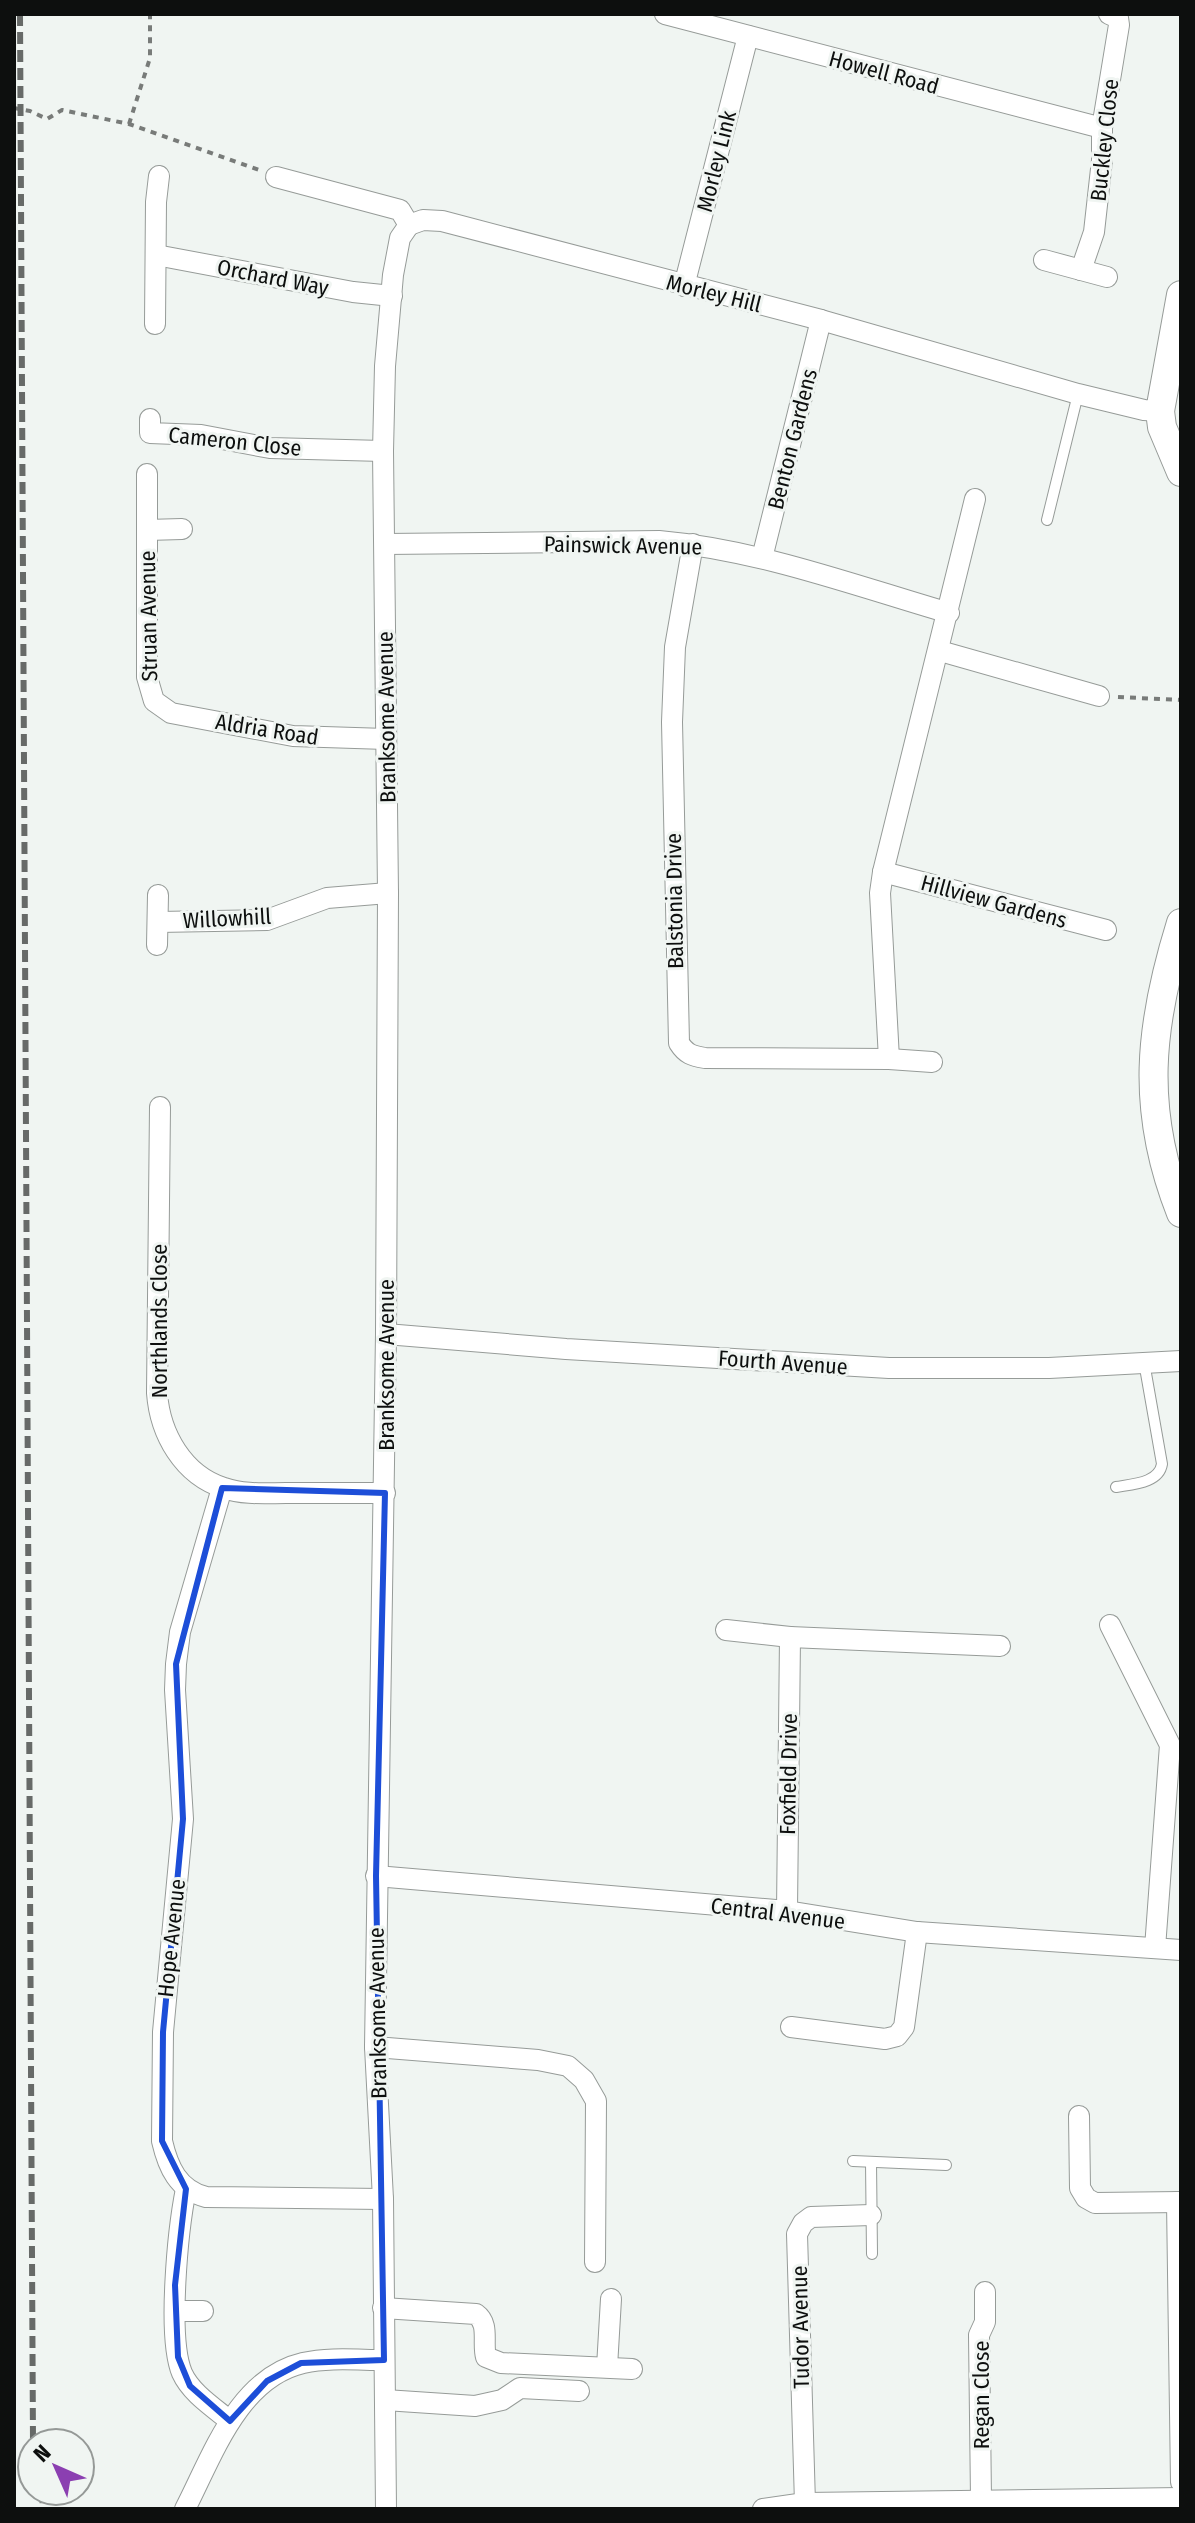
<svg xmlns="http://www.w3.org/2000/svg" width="1195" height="2523" viewBox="0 0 1195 2523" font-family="'Fira Sans Condensed',sans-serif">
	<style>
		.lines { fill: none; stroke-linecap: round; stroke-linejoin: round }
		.lane-casing { stroke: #969b98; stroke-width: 12 }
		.street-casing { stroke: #969b98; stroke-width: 22 }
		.secondary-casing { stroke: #969b98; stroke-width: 30 }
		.path { stroke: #787b79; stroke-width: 4; stroke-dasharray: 6 6; stroke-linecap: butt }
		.lane { stroke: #fff; stroke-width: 10 }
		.street { stroke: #fff; stroke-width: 20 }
		.secondary { stroke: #fff; stroke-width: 28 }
		.rail { stroke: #676a68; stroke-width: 6; stroke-dasharray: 12 6; stroke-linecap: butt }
		.marked { fill: none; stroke: #1d4ed8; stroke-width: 6; stroke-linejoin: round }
		.labels { text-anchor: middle; stroke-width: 6; stroke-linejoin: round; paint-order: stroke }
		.street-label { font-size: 22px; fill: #0d0f0e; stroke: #f0f5f2 }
	</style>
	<rect width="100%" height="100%" fill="#f0f5f2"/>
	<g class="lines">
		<g class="lane-casing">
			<g id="lane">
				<polyline points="1047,520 1078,394"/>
				<path d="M1116,1487C1133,1484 1159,1483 1162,1464L1144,1362"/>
				<polyline points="853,2161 946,2165"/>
				<polyline points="871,2162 872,2254"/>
			</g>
		</g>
		<g class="street-casing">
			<g id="street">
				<polyline points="665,14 1102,128"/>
				<polyline points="276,177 400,210 409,225"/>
				<polyline points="409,225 423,220 442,221 821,320 1078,394 1144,410 1160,411"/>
				<polyline points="156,255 353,292 392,296"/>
				<polyline points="1044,260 1107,277"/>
				<polyline points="1081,270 1094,232 1102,160 1102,128 1119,25 1118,18 1109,14"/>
				<polyline points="684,286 748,36"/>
				<polyline points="155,324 156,202 159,176"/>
				<polyline points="150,419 150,433 201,435 270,448 383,451"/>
				<polyline points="147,474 147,677 154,701 171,713 293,736 386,739"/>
				<polyline points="147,530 182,529"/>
				<path d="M385,544L659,541C759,550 853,585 949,613"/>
				<path d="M693,544L675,647L672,722L679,1043C686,1054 692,1056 705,1058L889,1059L932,1062"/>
				<polyline points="762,558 821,320"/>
				<polyline points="940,651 1099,696"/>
				<polyline points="883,872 1106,930"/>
				<polyline points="158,922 267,920 327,898 388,893"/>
				<polyline points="157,945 158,895"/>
				<polyline points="889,1059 880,893 883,872 975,499"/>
				<path d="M160,1107L157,1393C160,1434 183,1475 224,1488C244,1495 266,1493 286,1493C319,1493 352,1493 385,1493"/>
				<polyline points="386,1334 566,1349 889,1368 1049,1368 1181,1361"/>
				<path d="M222,1488L180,1632L176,1664L175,1690L183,1819L163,2032L162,2141C168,2167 178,2190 206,2197L383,2199"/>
				<polyline points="1110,1625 1170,1745 1155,1948"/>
				<polyline points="726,1630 790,1637"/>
				<polyline points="376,1876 787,1911 917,1932 1181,1950"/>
				<polyline points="787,1911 790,1637 1000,1646"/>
				<polyline points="791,2027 885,2039 897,2036 904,2027 917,1932"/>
				<polyline points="375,2047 538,2060 568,2066 584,2080 596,2101 595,2262"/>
				<polyline points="1079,2116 1080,2188 1086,2198 1095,2203 1181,2202"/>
				<path d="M186,2189C178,2229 167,2337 182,2373C191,2393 213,2407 230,2421"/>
				<polyline points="1177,2202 1181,2482"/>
				<path d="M383,2308L476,2314C490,2324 482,2343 486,2357L501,2363L632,2369"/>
				<polyline points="176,2311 203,2311"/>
				<polyline points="607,2367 611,2299"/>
				<polyline points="385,2400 475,2406 502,2400 520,2388 579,2391"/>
				<polyline points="981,2499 979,2335 985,2322 985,2292"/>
				<polyline points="805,2503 797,2234 803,2223 811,2217 871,2215"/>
				<path d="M185,2509C212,2457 238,2378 303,2363C329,2357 358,2360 384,2360"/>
				<polyline points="386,2509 383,2199 375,2047 386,1334 388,893 383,451 385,366 393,275 400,238 409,225"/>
				<polyline points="763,2509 805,2503 1181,2498"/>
			</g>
		</g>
		<g class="secondary-casing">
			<g id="secondary">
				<polyline points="1181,295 1160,411 1162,427 1181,472"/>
				<path d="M1181,923C1149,1026 1140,1110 1181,1213"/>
			</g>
		</g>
		<g class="path">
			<polyline points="14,108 30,111 47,119 62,110 129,124 259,170"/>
			<polyline points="129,124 150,58 150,14"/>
			<polyline points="1118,697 1181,700"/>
		</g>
		<use href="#lane" class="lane"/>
		<use href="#street" class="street"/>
		<use href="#secondary" class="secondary"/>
		<g class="rail">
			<polyline points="20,14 33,2443"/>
			<polyline points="42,2491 43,2509"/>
		</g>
	</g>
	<path class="marked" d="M222,1488L385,1493L376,1876L384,2360L301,2363L267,2381L230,2421L190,2386L178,2357L175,2285L186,2189L162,2141L163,2032L183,1819L176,1664Z"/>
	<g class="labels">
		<g class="street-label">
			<text transform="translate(884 72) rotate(15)" y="8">Howell Road</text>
			<text transform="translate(1104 140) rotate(-84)" y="8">Buckley Close</text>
			<text transform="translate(716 161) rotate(-76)" y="8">Morley Link</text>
			<text transform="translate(273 277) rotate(11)" y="8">Orchard Way</text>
			<text transform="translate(714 293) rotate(14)" y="8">Morley Hill</text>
			<text transform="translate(792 439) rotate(-76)" y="8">Benton Gardens</text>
			<text transform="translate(235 441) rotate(6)" y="8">Cameron Close</text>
			<text transform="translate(623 545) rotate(1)" y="8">Painswick Avenue</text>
			<text transform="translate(148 616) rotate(-91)" y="8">Struan Avenue</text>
			<text transform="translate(386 717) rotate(-91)" y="8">Branksome Avenue</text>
			<text transform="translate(267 729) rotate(9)" y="8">Aldria Road</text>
			<text transform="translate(674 901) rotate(-91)" y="8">Balstonia Drive</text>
			<text transform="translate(994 901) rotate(15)" y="8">Hillview Gardens</text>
			<text transform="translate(227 918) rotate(-3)" y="8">Willowhill</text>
			<text transform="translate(159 1321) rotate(-90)" y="8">Northlands Close</text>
			<text transform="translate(783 1362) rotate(4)" y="8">Fourth Avenue</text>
			<text transform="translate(386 1365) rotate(-90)" y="8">Branksome Avenue</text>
			<text transform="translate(788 1774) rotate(-89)" y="8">Foxfield Drive</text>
			<text transform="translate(778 1913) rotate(7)" y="8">Central Avenue</text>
			<text transform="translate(171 1938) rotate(-84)" y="8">Hope Avenue</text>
			<text transform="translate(377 2013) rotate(-91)" y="8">Branksome Avenue</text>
			<text transform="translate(800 2327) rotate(-91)" y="8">Tudor Avenue</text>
			<text transform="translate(981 2395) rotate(-90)" y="8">Regan Close</text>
		</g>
	</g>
	<rect width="1195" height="2523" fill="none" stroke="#0d0f0e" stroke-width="32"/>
	<g transform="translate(56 2467) rotate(315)"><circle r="38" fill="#f0f5f2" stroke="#959997" stroke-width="2"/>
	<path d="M0-6L14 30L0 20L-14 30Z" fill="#8b3fb1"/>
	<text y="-12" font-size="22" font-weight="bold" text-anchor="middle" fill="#0d0f0e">N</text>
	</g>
</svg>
